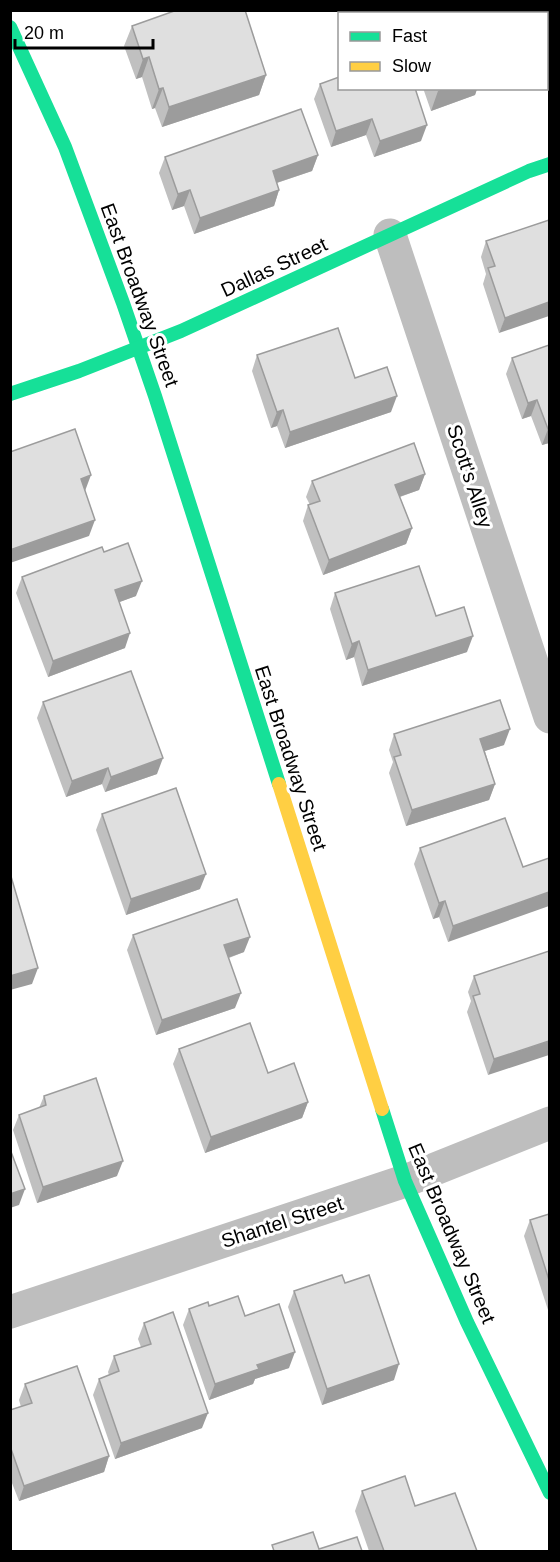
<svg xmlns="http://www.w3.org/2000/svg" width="560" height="1562" viewBox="0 0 560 1562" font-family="Arial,sans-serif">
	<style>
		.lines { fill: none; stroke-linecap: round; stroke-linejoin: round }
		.street { stroke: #bebebe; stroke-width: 33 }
		.fast { stroke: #16e098; stroke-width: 14 }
		.slow { stroke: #ffcf43; stroke-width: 14 }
		.wall { fill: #c0c0c0 }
		.shaded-wall { fill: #9c9c9c }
		.building { fill: #dfdfdf; stroke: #9c9c9c; stroke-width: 1.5 }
		.labels { text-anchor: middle; stroke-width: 6; stroke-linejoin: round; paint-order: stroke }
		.street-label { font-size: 20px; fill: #000; stroke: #fff }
	</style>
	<rect width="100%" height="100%" fill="#fff"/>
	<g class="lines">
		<g class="street">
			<polyline points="390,235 550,717"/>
			<polyline points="10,1312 405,1181 550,1123"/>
		</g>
		<g class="fast">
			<polyline points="10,27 65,147 123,303 155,396 279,784"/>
			<polyline points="10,394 79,371 181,331 529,171 550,164"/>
			<polyline points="382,1109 405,1181 467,1322 550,1493"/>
		</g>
		<polyline class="slow" points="279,784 382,1109"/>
	</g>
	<g class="wall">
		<polygon points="395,10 505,10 506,14 396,14"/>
		<polygon points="526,10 549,10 549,60 546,61 546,14 527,14"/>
		<polygon points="132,26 266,75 259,95 162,127 155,108 152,109 142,77 136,79 124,46"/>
		<polygon points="320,84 421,141 374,157 366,135 331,147 314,99"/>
		<polygon points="423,88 479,88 477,89 475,95 431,111"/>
		<polygon points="318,155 312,171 277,183 279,190 274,206 194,234 184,206 172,210 159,173 165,157"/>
		<polygon points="549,220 499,333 483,284 486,274 481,257 486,241"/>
		<polygon points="549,345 549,443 542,445 531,416 522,419 506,374 512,358"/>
		<polygon points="257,355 355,378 391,412 285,448 277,426 271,428 252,371"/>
		<polygon points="425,474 419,490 400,497 412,528 406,544 323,575 303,521 308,505 310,505 306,497 312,481"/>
		<polygon points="104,552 136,596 119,602 125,648 48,677 16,593 22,577"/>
		<polygon points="335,593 436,616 467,652 362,686 354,657 346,660 330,609"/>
		<polygon points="43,702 157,774 105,792 102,784 66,797 37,718"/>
		<polygon points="394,734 504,745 485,751 495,784 489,800 406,826 389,773 393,762 389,750"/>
		<polygon points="102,814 200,889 126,915 96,830"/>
		<polygon points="505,818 448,942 439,917 433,919 414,864 420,848"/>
		<polygon points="133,935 244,952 229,958 235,1008 156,1035 127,950"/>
		<polygon points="549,951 488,1075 467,1012 471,1001 468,992 474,976"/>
		<polygon points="179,1049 268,1073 308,1102 302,1118 205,1153 173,1064"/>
		<polygon points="44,1096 117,1176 37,1203 13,1130 19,1115 39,1108"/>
		<polygon points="549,1214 549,1313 524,1236 530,1220"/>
		<polygon points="345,1283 394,1380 322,1405 288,1307 294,1291"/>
		<polygon points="209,1306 245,1316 289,1368 255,1379 253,1384 209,1400 183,1325 189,1309"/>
		<polygon points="144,1323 202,1428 115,1459 93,1395 99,1379 109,1375 108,1372 114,1356 141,1347 138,1339"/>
		<polygon points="25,1384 109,1456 104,1472 19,1501 10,1478 10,1410 21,1407 19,1400"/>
		<polygon points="362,1491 415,1506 477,1551 369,1551 355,1511"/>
	</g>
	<g class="shaded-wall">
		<polygon points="549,48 549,60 546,61 546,56"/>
		<polygon points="149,57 142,77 136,79 143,59"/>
		<polygon points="266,75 259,95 162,127 169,107"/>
		<polygon points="163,88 155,108 152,109 159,89"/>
		<polygon points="445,88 479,88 477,89 475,95 431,111 438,91"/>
		<polygon points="372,119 366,135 331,147 336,131"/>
		<polygon points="427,125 421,141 374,157 380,141"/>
		<polygon points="318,155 312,171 267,186 273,171"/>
		<polygon points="190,190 184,206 172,210 178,194"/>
		<polygon points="279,190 274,206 194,234 200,218"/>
		<polygon points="549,302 549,316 499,333 505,318"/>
		<polygon points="397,396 391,412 285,448 290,432"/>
		<polygon points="537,400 531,416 522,419 528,403"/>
		<polygon points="283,410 277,426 271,428 277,412"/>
		<polygon points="548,429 549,429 549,443 542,445"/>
		<polygon points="425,474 419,490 390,500 395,485"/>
		<polygon points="91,475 85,491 81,479"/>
		<polygon points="95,520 89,536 10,563 10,550"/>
		<polygon points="412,528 406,544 323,575 329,560"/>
		<polygon points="142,581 136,596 109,606 115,590"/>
		<polygon points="130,633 125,648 48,677 53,661"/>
		<polygon points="473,636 467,652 362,686 368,670"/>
		<polygon points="359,641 354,657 346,660 352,644"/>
		<polygon points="510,729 504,745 475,754 480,739"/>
		<polygon points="163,758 157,774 105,792 111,777"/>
		<polygon points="108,768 102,784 66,797 72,781"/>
		<polygon points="495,784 489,800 406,826 412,810"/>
		<polygon points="206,874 200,889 126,915 131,899"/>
		<polygon points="549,892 549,906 448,942 453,926"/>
		<polygon points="445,901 439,917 433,919 439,903"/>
		<polygon points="250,937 244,952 219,961 224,945"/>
		<polygon points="38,968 32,984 10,990 10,976"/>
		<polygon points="241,993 235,1008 156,1035 162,1020"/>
		<polygon points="549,1041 549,1055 488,1075 494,1059"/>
		<polygon points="308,1102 302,1118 205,1153 211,1137"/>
		<polygon points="123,1161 117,1176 37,1203 43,1187"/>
		<polygon points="25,1189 19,1205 10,1208 10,1194"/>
		<polygon points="295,1352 289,1368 255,1379 253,1384 209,1400 215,1384 257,1365"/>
		<polygon points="399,1364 394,1380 322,1405 327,1389"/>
		<polygon points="208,1413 202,1428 115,1459 121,1443"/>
		<polygon points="109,1456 104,1472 19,1501 24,1486"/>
	</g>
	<g class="building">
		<polygon points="177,10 245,10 266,75 169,107 163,88 159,89 149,57 143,59 132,26"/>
		<polygon points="409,10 505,10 506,14 411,14"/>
		<polygon points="538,10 549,10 549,45 546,36 546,14 539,14"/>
		<polygon points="339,77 339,88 415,88 427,125 380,141 372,119 336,131 320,84"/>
		<polygon points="301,109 318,155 273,171 279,190 200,218 190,190 178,194 165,157"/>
		<polygon points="549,220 549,302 505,318 488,268 495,266 486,241"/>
		<polygon points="338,328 355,378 387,367 397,396 290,432 283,410 277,412 257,355"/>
		<polygon points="549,345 549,429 548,429 537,400 528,403 512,358"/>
		<polygon points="75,429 91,475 81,479 95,520 10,550 10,452"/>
		<polygon points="414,443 425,474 395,485 412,528 329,560 308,505 320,501 312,481"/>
		<polygon points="128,543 142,581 115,590 130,633 53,661 22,577 102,547 104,552"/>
		<polygon points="419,566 436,616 464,607 473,636 368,670 359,641 352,644 335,593"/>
		<polygon points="131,671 163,758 111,777 108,768 72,781 43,702"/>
		<polygon points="500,700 510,729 480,739 495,784 412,810 394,757 401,755 394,734"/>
		<polygon points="176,788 206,874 131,899 102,814"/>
		<polygon points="505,818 523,867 549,858 549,892 453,926 445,901 439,903 420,848"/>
		<polygon points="10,873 38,968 10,976"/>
		<polygon points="237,899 250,937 224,945 241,993 162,1020 133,935"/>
		<polygon points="549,951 549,1041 494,1059 473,996 480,994 474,976"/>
		<polygon points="250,1023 268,1073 294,1063 308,1102 211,1137 179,1049"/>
		<polygon points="96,1078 123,1161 43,1187 19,1115 46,1105 44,1096"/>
		<polygon points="10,1149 25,1189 10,1194"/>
		<polygon points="549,1214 549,1280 530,1220"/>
		<polygon points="342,1275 345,1283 369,1275 399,1364 327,1389 294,1291"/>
		<polygon points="238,1296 245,1316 279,1304 295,1352 257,1365 259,1369 215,1384 189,1309 208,1302 209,1306"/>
		<polygon points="173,1312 208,1413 121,1443 99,1379 119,1371 114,1356 151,1344 144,1323"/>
		<polygon points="77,1366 109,1456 24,1486 10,1446 10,1410 32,1403 25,1384"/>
		<polygon points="405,1476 415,1506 455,1493 477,1551 384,1551 362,1491"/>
		<polygon points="313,1532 319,1549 357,1537 362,1551 274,1551 272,1545"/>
	</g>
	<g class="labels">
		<g class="street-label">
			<text transform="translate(274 267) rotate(-25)" y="7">Dallas Street</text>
			<text transform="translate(140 295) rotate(70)" y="7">East Broadway Street</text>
			<text transform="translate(470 476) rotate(72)" y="7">Scott's Alley</text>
			<text transform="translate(291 758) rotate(72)" y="7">East Broadway Street</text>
			<text transform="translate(282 1222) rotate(-18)" y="7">Shantel Street</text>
			<text transform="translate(452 1233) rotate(67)" y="7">East Broadway Street</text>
		</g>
	</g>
	<rect width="560" height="1562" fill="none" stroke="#000000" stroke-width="24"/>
	<rect x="338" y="12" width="210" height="78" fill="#ffffff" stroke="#999999" stroke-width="1.5"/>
	<rect x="350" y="32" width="30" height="9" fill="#16e098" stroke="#999999" stroke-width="1.5"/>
	<text x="392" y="42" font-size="18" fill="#000000">Fast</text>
	<rect x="350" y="62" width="30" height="9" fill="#ffcf43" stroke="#999999" stroke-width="1.5"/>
	<text x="392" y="72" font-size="18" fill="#000000">Slow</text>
	<path d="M15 39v9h138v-9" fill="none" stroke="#000000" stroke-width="3"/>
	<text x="24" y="39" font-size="18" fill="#000000" stroke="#ffffff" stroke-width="4.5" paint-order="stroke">20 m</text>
</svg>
